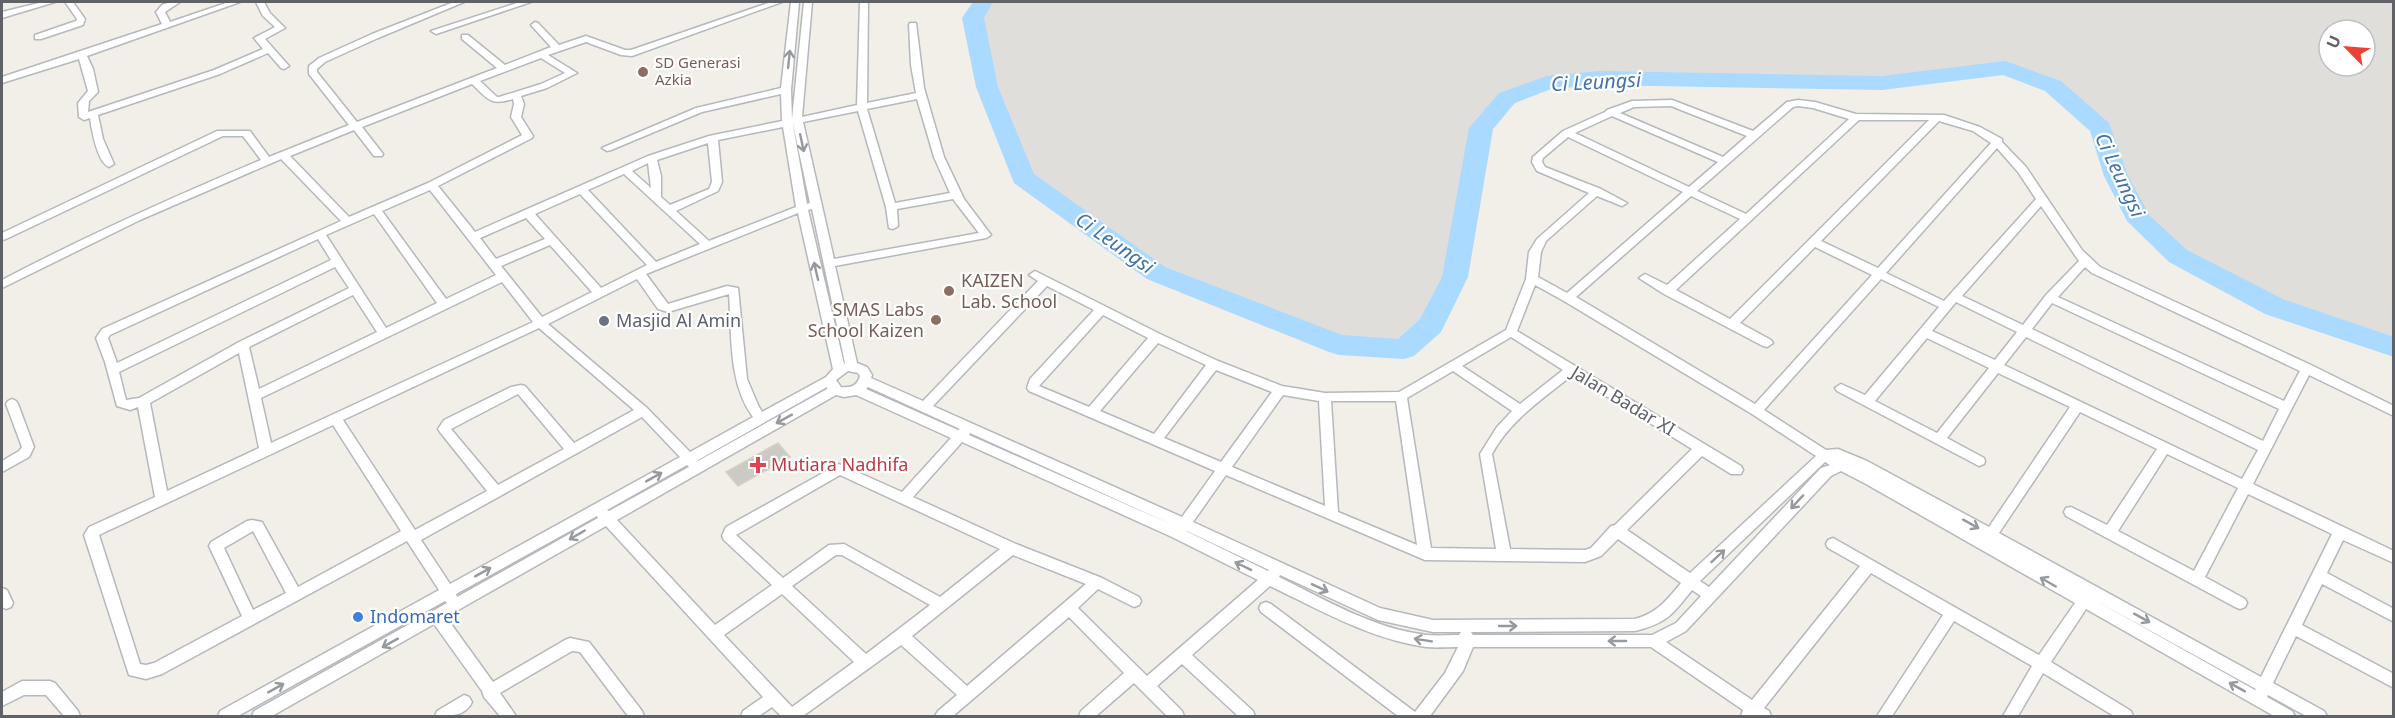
<svg xmlns="http://www.w3.org/2000/svg" width="2395" height="718" viewBox="0 0 2395 718" font-family="'Noto Sans',sans-serif">
	<style>
		.industrial { fill: #e0deda; fill-rule: evenodd }
		.lines { fill: none; stroke-linecap: round; stroke-linejoin: round }
		.river { fill: #aadaff; fill-rule: evenodd }
		.building { fill: #cccac5; stroke: #d6d1c6; stroke-width: 1.5 }
		.minor-casing { stroke: #b5b8bc; stroke-width: 3 }
		.minor { fill: #fff; fill-rule: evenodd }
		.oneway { stroke: #979a9d }
		.education-dot { fill: #8d6e63; stroke: #fff; stroke-width: 2 }
		.worship-dot { fill: #6b7280; stroke: #fff; stroke-width: 2 }
		.health-dot { fill: #e0444e; stroke: #fff; stroke-width: 2 }
		.shop-dot { fill: #3f7fe0; stroke: #fff; stroke-width: 2 }
		.labels { text-anchor: middle; stroke-width: 4.5; stroke-linejoin: round; paint-order: stroke }
		.far-education-label { font-size: 15px; fill: #785e54; stroke: #fff; text-anchor: start }
		.education-label { font-size: 18px; fill: #785e54; stroke: #fff; text-anchor: start }
		.worship-label { font-size: 18px; fill: #5b616d; stroke: #fff; text-anchor: start }
		.street-label { font-size: 18px; fill: #5f6368; stroke: #fff }
		.health-label { font-size: 18px; fill: #be3a42; stroke: #fff; text-anchor: start }
		.shop-label { font-size: 18px; fill: #366cbe; stroke: #fff; text-anchor: start }
		.water-label { font-size: 20px; font-style: italic; fill: #4174aa; stroke: #fff }
	</style>
	<rect width="100%" height="100%" fill="#f1efe8"/>
	<path class="industrial" d="M985,2H2393V347L2275,307L2178,256L2140,221L2116,174L2101,128L2053,86L2005,68L1882,83L1599,78L1547,83L1507,98L1481,128L1456,274L1431,325L1404,349L1339,345L1156,273L1023,178L988,89L973,18ZM2329,30H2365V66H2329Z"/>
	<g class="lines">
		<polygon class="river" points="973,2 993,2 984,18 998,87 1034,174 1165,267 1342,335 1398,339 1420,319 1442,277 1469,128 1499,93 1547,76 1599,71 1882,76 2005,61 2061,81 2109,123 2128,176 2150,216 2187,250 2285,300 2394,337 2394,357 2265,314 2169,262 2127,221 2104,176 2090,131 2045,91 2003,75 1882,90 1599,85 1551,89 1515,103 1493,129 1468,277 1441,332 1414,356 1404,359 1339,355 1329,352 1147,279 1014,183 976,87 962,18"/>
	</g>
	<polygon class="building" points="778,443 790,457 738,486 726,472"/>
	<g class="lines">
		<g class="minor-casing">
			<g id="minor">
				<polygon points="43,2 55,2 2,18 2,12"/>
				<polygon points="65,2 73,2 85,19 83,25 41,39 35,39 35,35 76,21 77,19"/>
				<path d="M170,2H180L165,12L170,22L229,2H240L87,56L93,69L98,92L89,101L88,112L214,70L263,49L254,38L275,27L263,16L256,2H264L270,13L285,28L265,39L289,66L284,69L281,68L268,53L220,74L98,115L103,139L114,164L109,167C97,162 92,131 90,118L84,120L79,117L78,103L88,91L79,59L2,83V77L162,24L156,12L162,5Z"/>
				<path d="M454,2H464L378,38L325,62L317,69V72L357,122L497,68L462,39V35H468L505,65L551,47L531,25L535,22L538,23L559,45L586,36L625,50H631L771,2H782L632,56L621,55L586,42L548,55L577,73L547,88L521,96L524,104L521,117L533,136L532,138L438,186L475,232L648,156L709,136L782,121L781,94L702,112L611,150L607,151L602,148L696,108L781,88L791,2H799L791,90L792,119L804,2H812L802,117L857,105L860,2H868L867,103L916,93L911,65L909,25L910,23H916L924,88L944,157L964,199L991,235L986,238L835,266L857,363L867,367L872,375L871,378L923,401L1038,281L1029,275L1035,271L1160,334L1218,361L1282,386L1325,393L1399,392L1506,330L1526,279L1529,252L1537,239L1589,193L1537,171L1532,162L1533,157L1563,131L1605,112L1607,110L1632,101L1672,100L1753,131L1787,102L1798,100L1815,102L1856,114L1944,115L1980,127L2002,139V142L2026,167L2082,250L2100,267L2311,365L2394,406V416L2309,375L2253,484L2394,551V563L2343,540L2327,573L2394,609V622L2322,584L2302,625L2394,674V688L2296,636L2273,683L2324,711L2327,716H2306L2268,695L2267,697L2292,711L2295,716H2274L2086,609L2051,662L2131,711L2133,716H2114L2043,673L2018,716H2003L2032,666L1954,621L1892,716H1877L1943,615L1871,573L1764,708L1769,711L1771,716H1741L1743,710L1651,647H1473L1463,671L1430,716H1398L1261,612L1259,608L1261,604L1266,602L1271,604L1415,712L1445,673L1458,647C1448,647 1436,648 1426,647C1370,639 1320,610 1270,586L1192,655L1253,711L1255,716H1238L1182,664L1157,686L1182,711L1184,716H1167L1134,683L1096,716H1079L1081,711L1124,673L1069,617L953,716H935L938,711L957,695L901,645L803,716H781L772,707L759,716H741L743,711L763,697L606,526L446,617L493,682L565,640L570,638L589,642L642,711L644,716H628L580,652L572,651L500,693L516,716H500L484,697L482,691L434,624L272,716H252L254,711L447,603L445,601L238,716H218L220,711L439,590L407,541L162,674L146,679L129,675L84,535L89,527L155,497L138,407L130,410L117,406L105,362L96,338L102,329L341,221L281,159L140,220L2,288V280C86,236 173,197 261,160L243,136H223L6,239L2,240V233L217,131H250L269,157L349,125L309,74V66L319,58L372,34ZM541,58L565,73L541,84L499,97H497L480,81ZM472,84C488,99 490,106 513,99L514,104L511,117L522,135L428,183L349,217L290,156L354,130L374,156H382L383,154L362,127ZM917,99L934,157L950,193L895,203L867,109ZM1671,106L1747,136L1723,157L1620,113L1634,107ZM1798,106L1813,108L1849,119L1746,214L1697,191L1793,107ZM858,111L886,207L889,228L893,229L898,226L897,209L953,199L979,233L834,259L803,122ZM1612,116L1718,162L1689,187L1575,133ZM1859,120H1929L1730,319L1676,290ZM1939,121L1973,131L1991,143L1878,268L1821,241ZM793,124L810,203L807,204L793,125ZM783,127L796,207L709,241L676,211L718,191L722,182L718,140ZM1568,137L1683,192L1567,293L1538,277L1541,252L1546,241L1597,196L1622,206L1627,203L1601,189L1545,167L1542,162L1543,158ZM708,143L712,182L709,189L670,205L661,197V176L657,160ZM1997,148L2018,172L2036,199L1944,301L1886,273ZM648,163L651,188L632,171ZM624,174L700,244L656,262L588,190ZM430,190L496,275L446,299L382,211ZM580,194L647,265L601,288L535,214ZM1691,196L1740,219L1667,285L1645,274L1639,278L1664,294L1763,346L1767,347L1773,343L1771,340L1740,323L1815,247L1872,275L1755,404L1576,297ZM2041,206L2079,261L2046,295L2023,325L1962,296ZM812,209L845,363L844,364L808,210ZM798,213L833,369L826,377L762,412L758,405L747,379L738,288L727,286L668,304L646,274ZM374,214L437,303L386,328L326,235ZM526,218L545,239L496,259L480,238ZM318,239L331,260L117,363L108,338L110,335ZM550,245L592,292L542,317L501,266ZM335,267L349,288L239,342L139,398L126,400L119,372ZM2085,267L2092,273L2300,371L2284,401L2058,297ZM637,279L658,309L668,312L729,294C732,335 728,383 753,417L690,452L647,408L548,324ZM1881,279L1939,307L1865,395L1841,384L1835,388L1837,391L1979,466L1984,464L1985,461L1984,458L1947,438L1998,373L2070,407L1989,527L1867,461L1838,449L1826,450L1764,410ZM502,282L533,322L271,443L261,398ZM1535,285L1564,301L1752,414L1816,456L1690,573L1627,530L1702,456L1731,474H1741L1743,470L1741,466L1517,331ZM1047,286L1094,310L1030,379L1027,388L1029,391L1215,471L1182,517L933,406ZM353,295L377,332L259,389L249,347ZM1956,302L2017,332L1995,360L1932,331ZM2052,303L2279,409L2263,441L2032,329ZM1103,315L1148,338L1089,407L1039,386ZM539,328L634,410L574,443L525,386L521,385L511,387L444,420L438,429L440,432L487,491L415,530L343,420ZM1511,337L1563,370L1520,404L1462,366ZM2026,337L2258,450L2242,479L2004,365ZM1927,338L1989,368L1937,433L1875,401ZM1158,343L1206,365L1154,434L1100,411ZM239,353L259,448L167,491L150,403ZM1216,370L1272,392L1221,462L1164,438ZM848,371L858,373L860,376C857,386 851,388 841,387L836,380ZM1453,371L1512,411L1497,427L1480,454L1496,549L1431,548L1407,398ZM1572,375L1692,449L1615,525L1611,526L1591,548L1585,550L1510,549L1492,454C1510,420 1543,399 1572,375ZM827,387V389L698,461V460ZM868,387L960,429L958,430L866,389ZM518,394L564,449L498,485L451,429ZM836,395L844,397L856,395L951,438L902,492L839,464L726,527L722,536L724,540L772,585L715,625L617,520ZM1283,395L1319,401L1325,506L1232,467ZM1331,401H1396L1417,545L1338,512ZM2080,412L2157,449L2107,525L2071,507L2066,508L2064,512L2066,516L2235,607L2240,609L2245,607L2247,603L2245,599L2205,577L2248,494L2332,534L2261,677L1999,533ZM642,417L680,457L450,584L421,540ZM333,425L401,531L298,587L262,522L252,520L247,521L211,542L209,546L242,616L154,663L146,665L140,664L99,535ZM970,433L1175,526L969,435ZM962,442L1172,537L1258,580L1147,676L1078,608L1098,589L1134,607L1139,605L1141,601L1139,597L1102,578L1016,544L913,497ZM2167,454L2238,488L2194,571L2118,531ZM1825,462L1830,465L1821,468L1709,587L1700,581ZM687,465L689,467L609,511L607,510ZM1841,471L1866,484L2075,603L2039,655L1833,538L1828,540L1826,544L1828,548L1860,566L1752,700L1666,642L1686,631L1831,476ZM840,475L1000,549L940,597L844,544L829,545L783,578L736,535ZM1226,475L1425,560L1585,562L1601,556L1618,539L1681,583C1667,600 1657,613 1635,619L1433,620L1380,608L1193,522ZM597,516L598,518L457,597L456,594ZM253,531L286,593L253,610L224,548ZM1186,531H1187L1269,570L1268,571ZM836,555H842L930,605L866,654L792,586ZM1013,555L1086,584L967,686L912,636ZM1280,575L1378,620L1433,632H1461L1459,635C1449,635 1437,636 1427,635C1374,629 1326,600 1279,577ZM1692,590L1701,596L1676,623L1652,635H1473L1471,632L1635,631C1667,623 1672,615 1692,590ZM782,594L854,662L792,707L724,635ZM2093,599L2256,689L2255,690Z"/>
				<polygon points="520,2 531,2 439,33 436,34 431,31"/>
				<polygon points="12,399 16,401 18,404 34,447 29,457 2,472 2,461 19,451 22,447 6,404 8,401"/>
				<polygon points="2,588 7,590 13,603 11,607 6,609 2,607"/>
				<polygon points="22,681 50,681 55,683 78,711 80,716 64,716 46,695 24,695 2,706 2,692"/>
				<path d="M464,695L469,697L472,702C465,717 449,716 435,716L437,711Z"/>
			</g>
		</g>
		<use href="#minor" class="minor"/>
	</g>
	<defs><path id="oneway-shaft" d="M-6 0H5M1.5-3L5.5 0L1.5 3" fill="none" stroke-width="1.6" stroke-linecap="round" stroke-linejoin="round" transform="scale(1.5)"/></defs>
	<g class="oneway">
		<use href="#oneway-shaft" transform="translate(789 59) rotate(-84)"/>
		<use href="#oneway-shaft" transform="translate(802 143) rotate(78)"/>
		<use href="#oneway-shaft" transform="translate(816 271) rotate(-103)"/>
		<use href="#oneway-shaft" transform="translate(784 419) rotate(151)"/>
		<use href="#oneway-shaft" transform="translate(654 477) rotate(-29)"/>
		<use href="#oneway-shaft" transform="translate(1797 502) rotate(133)"/>
		<use href="#oneway-shaft" transform="translate(1971 524) rotate(29)"/>
		<use href="#oneway-shaft" transform="translate(577 535) rotate(150)"/>
		<use href="#oneway-shaft" transform="translate(1718 556) rotate(-43)"/>
		<use href="#oneway-shaft" transform="translate(1243 566) rotate(-154)"/>
		<use href="#oneway-shaft" transform="translate(483 572) rotate(-29)"/>
		<use href="#oneway-shaft" transform="translate(2048 582) rotate(-150)"/>
		<use href="#oneway-shaft" transform="translate(1320 588) rotate(25)"/>
		<use href="#oneway-shaft" transform="translate(2142 618) rotate(29)"/>
		<use href="#oneway-shaft" transform="translate(1508 626)"/>
		<use href="#oneway-shaft" transform="translate(1423 640) rotate(-171)"/>
		<use href="#oneway-shaft" transform="translate(1617 641) rotate(180)"/>
		<use href="#oneway-shaft" transform="translate(390 643) rotate(151)"/>
		<use href="#oneway-shaft" transform="translate(2237 687) rotate(-151)"/>
		<use href="#oneway-shaft" transform="translate(276 688) rotate(-29)"/>
	</g>
	<g class="education-dot">
		<circle cx="643" cy="72" r="6"/>
		<circle cx="949" cy="291" r="6"/>
		<circle cx="936" cy="320" r="6"/>
	</g>
	<circle class="worship-dot" cx="604" cy="321" r="6"/>
	<path class="health-dot" d="M755 456h6v6h6v6h-6v6h-6v-6h-6v-6h6z"/>
	<circle class="shop-dot" cx="358" cy="617" r="6"/>
	<g class="labels">
		<g class="far-education-label">
			<text x="655" y="68">SD Generasi<tspan x="655" dy="17">Azkia</tspan></text>
		</g>
		<g class="education-label">
			<text x="961" y="287">KAIZEN<tspan x="961" dy="21">Lab. School</tspan></text>
			<text x="924" y="316" text-anchor="end">SMAS Labs<tspan x="924" dy="21">School Kaizen</tspan></text>
		</g>
		<g class="worship-label">
			<text x="616" y="327">Masjid Al Amin</text>
		</g>
		<g class="street-label">
			<text transform="translate(1623 401) rotate(31)" y="6">Jalan Badar XI</text>
		</g>
		<g class="health-label">
			<text x="771" y="471">Mutiara Nadhifa</text>
		</g>
		<g class="shop-label">
			<text x="370" y="623">Indomaret</text>
		</g>
		<g class="water-label">
			<text transform="translate(1596 82) rotate(-3)" y="7">Ci Leungsi</text>
			<text transform="translate(2120 175) rotate(65)" y="7">Ci Leungsi</text>
			<text transform="translate(1115 243) rotate(35)" y="7">Ci Leungsi</text>
		</g>
	</g>
	<rect width="2395" height="718" fill="none" stroke="#5f6368" stroke-width="6"/>
	<g transform="translate(2347 48) rotate(295)"><circle r="28" fill="#ffffff" stroke="#bfc1c3" stroke-width="1.5"/>
	<path d="M0-4.5L10 22L0 15L-10 22Z" fill="#ea4335"/>
	<text y="-9" font-size="16" font-weight="bold" text-anchor="middle" fill="#5f6368">U</text>
	</g>
</svg>
